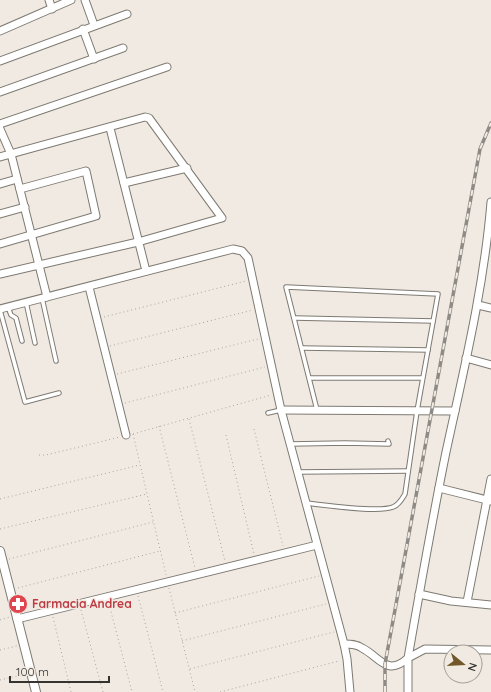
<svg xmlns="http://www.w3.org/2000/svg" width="491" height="692" viewBox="0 0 491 692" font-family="Quicksand,sans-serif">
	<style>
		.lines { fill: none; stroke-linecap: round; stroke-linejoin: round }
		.service-casing { stroke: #7e7a72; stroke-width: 5.5 }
		.minor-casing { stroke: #7e7a72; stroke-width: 9 }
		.tertiary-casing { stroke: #7e7a72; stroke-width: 10 }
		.path { stroke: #a8a49e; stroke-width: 1; stroke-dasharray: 1 3; stroke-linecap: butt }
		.service { stroke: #fff; stroke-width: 3.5 }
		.minor { stroke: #fff; stroke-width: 7 }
		.tertiary { stroke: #fff; stroke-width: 8 }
		.rail-casing { stroke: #8e8a85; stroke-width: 3.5 }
		.rail { stroke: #f0eae2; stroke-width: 2; stroke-dasharray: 6; stroke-linecap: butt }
		.labels { text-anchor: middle; stroke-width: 3; stroke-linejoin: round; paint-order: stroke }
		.health-label { font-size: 12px; font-weight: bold; fill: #be3a42; stroke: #f0eae2; text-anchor: start }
	</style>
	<rect width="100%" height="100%" fill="#f0eae2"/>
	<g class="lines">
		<g class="service-casing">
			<g id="service">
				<polyline points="42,298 56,361"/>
				<polyline points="26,302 35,343"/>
				<polyline points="8,307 11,315 16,318 22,341"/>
				<polyline points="0,310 25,402 59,393"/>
				<polyline points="295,318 433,321"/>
				<polyline points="302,348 428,350"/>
				<polyline points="310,378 422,378"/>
				<polyline points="268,413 281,410"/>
				<polyline points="291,444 345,443 389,444 388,441"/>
				<polyline points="298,472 408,471"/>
				<path d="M306,503C325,505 378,513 393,507C399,505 402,499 405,494L417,411L438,294L286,287L317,410"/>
			</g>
		</g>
		<g class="minor-casing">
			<g id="minor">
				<polyline points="49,0 52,9"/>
				<polyline points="85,0 94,25"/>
				<polyline points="83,29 94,59"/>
				<polyline points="0,31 71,0"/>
				<polyline points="0,61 127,14"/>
				<polyline points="0,92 123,48"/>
				<polyline points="0,124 167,67"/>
				<polyline points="110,128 146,271"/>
				<polyline points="0,129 11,154 47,297"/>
				<polyline points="0,157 145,117 149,118 222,218 138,242 0,274"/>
				<polyline points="124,183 187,168"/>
				<polyline points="0,184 17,179"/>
				<polyline points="0,214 25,207"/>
				<polyline points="0,244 96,216 86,171 20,189"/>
				<polyline points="89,287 126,435"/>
				<polyline points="478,305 491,308"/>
				<polyline points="0,309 233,249 242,251 248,258 281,410 344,644 347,659 350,692"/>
				<polyline points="466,358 491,365"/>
				<polyline points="281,410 455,411"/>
				<polyline points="439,488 491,501"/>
				<polyline points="419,594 451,601 491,605"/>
				<polyline points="467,602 491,479"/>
				<polyline points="17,619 317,545"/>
				<path d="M344,644C350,644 357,644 362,648C380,657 387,677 408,658C420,589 432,521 446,452C464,369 484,287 491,202"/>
				<polyline points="408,692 408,658 425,649 491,650"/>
			</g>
		</g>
		<g class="tertiary-casing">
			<polyline id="tertiary" points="0,551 36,692"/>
		</g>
		<g class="path">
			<polyline points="104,317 246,281"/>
			<polyline points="110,346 253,310"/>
			<polyline points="117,374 258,339"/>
			<polyline points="125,403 265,367"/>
			<polyline points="189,419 225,561"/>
			<polyline points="159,426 195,568"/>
			<polyline points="254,429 283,546"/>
			<polyline points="133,434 166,575"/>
			<polyline points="133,434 271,395"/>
			<polyline points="226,435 254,554"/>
			<polyline points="39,455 46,455 120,437"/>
			<polyline points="0,499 140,465"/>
			<polyline points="0,529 147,494"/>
			<polyline points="9,559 153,522"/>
			<polyline points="18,588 160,551"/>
			<polyline points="169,588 195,692"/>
			<polyline points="138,596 163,692"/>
			<polyline points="109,604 132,692"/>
			<polyline points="81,610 103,692"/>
			<polyline points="175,613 319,576"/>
			<polyline points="53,617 71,692"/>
			<polyline points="0,620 10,617"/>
			<polyline points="182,641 326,604"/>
			<polyline points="0,650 17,646"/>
			<polyline points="190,669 334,632"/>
			<polyline points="0,680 25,674"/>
			<polyline points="220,692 339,661"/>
		</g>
		<use href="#service" class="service"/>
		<use href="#minor" class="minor"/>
		<use href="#tertiary" class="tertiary"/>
		<g class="rail-casing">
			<polyline id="rail" points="385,692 385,664 480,149 491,123"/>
		</g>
		<use href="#rail" class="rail"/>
	</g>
	<defs>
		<g id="pharmacy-disc" transform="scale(1)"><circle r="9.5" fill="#e0444e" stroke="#f0eae2"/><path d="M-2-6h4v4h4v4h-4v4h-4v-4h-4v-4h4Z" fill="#fff"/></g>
	</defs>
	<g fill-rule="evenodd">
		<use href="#pharmacy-disc" x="18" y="604"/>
	</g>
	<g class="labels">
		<g class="health-label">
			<text x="32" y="608">Farmacia Andrea</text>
		</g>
	</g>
	<g transform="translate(463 664) rotate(108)"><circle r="19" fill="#f0eae2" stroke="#a5a19b"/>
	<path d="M0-3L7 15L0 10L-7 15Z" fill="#715729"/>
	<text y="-6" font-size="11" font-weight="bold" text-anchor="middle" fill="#353330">N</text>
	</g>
	<path d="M10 676v6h99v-6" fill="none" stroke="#353330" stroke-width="2"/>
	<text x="16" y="676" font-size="12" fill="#353330" stroke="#f0eae2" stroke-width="3" paint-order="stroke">100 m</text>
</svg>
